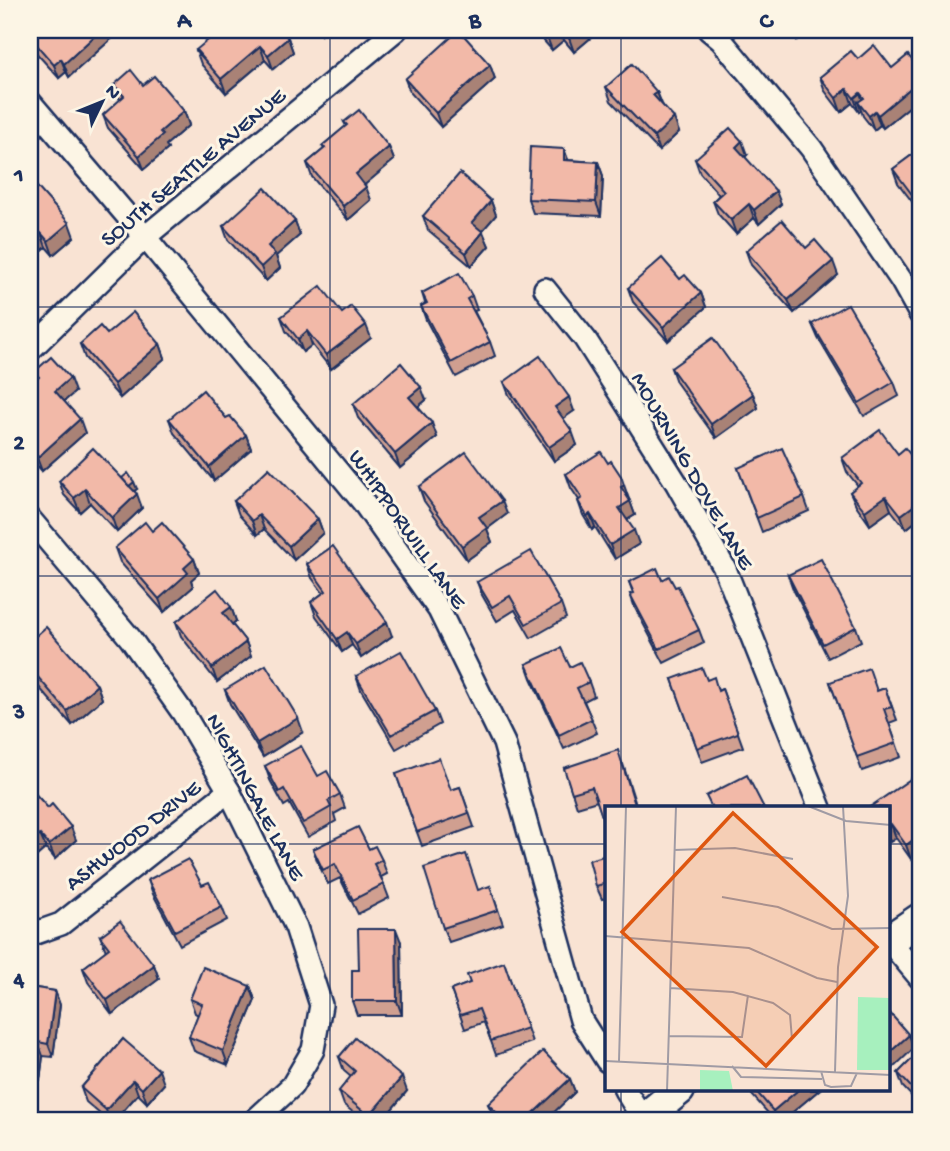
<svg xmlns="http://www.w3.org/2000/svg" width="950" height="1151" viewBox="0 0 950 1151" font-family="'Gochi Hand',sans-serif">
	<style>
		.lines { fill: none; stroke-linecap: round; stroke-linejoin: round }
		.street-casing { stroke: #1b2f5e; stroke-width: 26 }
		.secondary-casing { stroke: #1b2f5e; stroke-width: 35 }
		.street { stroke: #fcf5e5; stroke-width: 21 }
		.secondary { stroke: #fcf5e5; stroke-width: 30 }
		.wall { fill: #d09f90; stroke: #1b2f5e; stroke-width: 2 }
		.shaded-wall { fill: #a98276; stroke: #1b2f5e; stroke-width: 2 }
		.building { fill: #f2b9a8; stroke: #1b2f5e; stroke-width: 2 }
		.grid { fill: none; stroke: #1b2f5e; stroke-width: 2; stroke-opacity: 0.55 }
		.labels { text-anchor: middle; stroke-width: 6; stroke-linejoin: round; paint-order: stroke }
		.street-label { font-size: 23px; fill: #1b2f5e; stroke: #fcf5e5 }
		.inset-road { fill: none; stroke: #a09ba4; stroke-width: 2 }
		.view { fill: #de5710; fill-opacity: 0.15; stroke: #de5710; stroke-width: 3.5 }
		.inset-edge { fill: none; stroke: #1b2f5e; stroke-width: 3.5 }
		.neatline { fill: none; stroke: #1b2f5e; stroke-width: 2.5 }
		.grid-label { font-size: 23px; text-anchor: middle; font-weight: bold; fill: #1b2f5e }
	</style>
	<rect width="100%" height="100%" fill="#f9e3d3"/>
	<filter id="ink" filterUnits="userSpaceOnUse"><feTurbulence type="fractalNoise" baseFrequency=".0143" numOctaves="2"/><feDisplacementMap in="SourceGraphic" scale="14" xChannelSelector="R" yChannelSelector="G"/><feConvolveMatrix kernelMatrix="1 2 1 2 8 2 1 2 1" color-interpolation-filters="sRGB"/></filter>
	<g filter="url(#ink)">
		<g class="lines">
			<g class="street-casing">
				<g id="street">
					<polyline points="709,30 721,40 811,148 901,280 920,314"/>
					<polyline points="30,102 145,237 363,502 439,610 504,743 581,1020 607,1061"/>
					<polyline points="545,289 585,339 626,403 677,484 725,569 820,808"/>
					<polyline points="30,350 145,237 396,30"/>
					<polyline points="30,519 130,638 183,713 229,791 296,927 321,1005 313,1050 292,1086 254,1121"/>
					<polyline points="30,935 61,924 229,791"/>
					<polyline points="889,941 920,978"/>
					<polyline points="625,1090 643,1119"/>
				</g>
			</g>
			<g class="secondary-casing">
				<g id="secondary">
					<polyline points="889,940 920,919"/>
					<polyline points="641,1121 679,1090"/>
				</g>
			</g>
			<use href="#street" class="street"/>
			<use href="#secondary" class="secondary"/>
		</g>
		<g class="wall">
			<polygon points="30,30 118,33 69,77 66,72 59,78 30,46"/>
			<polygon points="534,30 600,30 574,52 564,40 552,50"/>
			<polygon points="787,30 808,30 797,40"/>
			<polygon points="288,38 293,52 273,69 265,60 226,93 201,64 196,50"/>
			<polygon points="858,59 892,68 920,70 920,98 883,128 880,125 874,130 863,116 861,110 859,112 852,103 841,112 825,91 820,77"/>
			<polygon points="490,65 495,79 441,127 410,92 405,79"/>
			<polygon points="114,85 143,85 184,111 189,125 166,145 168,149 144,169 108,128 103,115 120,100"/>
			<polygon points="606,87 657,92 662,104 679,132 659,151 611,101"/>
			<polygon points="344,122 389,147 394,160 364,185 371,200 348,220 312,177 307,163 324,149 322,146 346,126"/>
			<polygon points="564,149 568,160 598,162 603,176 601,216 533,213 528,199"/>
			<polygon points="920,149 920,212 898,183 893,169"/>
			<polygon points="747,155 745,157 781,204 759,224 754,218 736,234 718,214 713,201 719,195 700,173 695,159"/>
			<polygon points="30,179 74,237 53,255 46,247 30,261"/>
			<polygon points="491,201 496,215 482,231 489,246 471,266 428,230 423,216"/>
			<polygon points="295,221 300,235 276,256 280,268 266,281 228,240 223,226"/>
			<polygon points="806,248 838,275 794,313 751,265 746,251"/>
			<polygon points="680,279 701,293 706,307 668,341 633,302 628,288"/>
			<polygon points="422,293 472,296 477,310 474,311 490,342 495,356 456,377 426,320 421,306 425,303"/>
			<polygon points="342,313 371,338 331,369 312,345 303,352 286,331 281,317"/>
			<polygon points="812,324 894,382 899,396 864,416 818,338"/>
			<polygon points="107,334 160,344 165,358 120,398 85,358 80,344"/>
			<polygon points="671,368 753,394 758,408 716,438 676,382"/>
			<polygon points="34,372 75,392 64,401 85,433 42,471 30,458 30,385 37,379"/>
			<polygon points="504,382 574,411 563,418 577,445 554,461 509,395"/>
			<polygon points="426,400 418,407 437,437 400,468 358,418 353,404"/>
			<polygon points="226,418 246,435 251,449 214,481 174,433 169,419"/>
			<polygon points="898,454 920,467 920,518 906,529 891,510 870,525 856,505 850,492 858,486 847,472 842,458"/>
			<polygon points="738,468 804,497 809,511 762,532"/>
			<polygon points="566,474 629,499 635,515 627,520 639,544 615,559 595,527 592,530 583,515 578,501 579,500 571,488"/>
			<polygon points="122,478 137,489 134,491 142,508 117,532 90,503 80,512 64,495 59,481"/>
			<polygon points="419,487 507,514 487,529 492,542 467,560 424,501"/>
			<polygon points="234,501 318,519 323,533 294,560 264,529 257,535 239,515"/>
			<polygon points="152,531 194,559 199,573 191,580 193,587 164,612 120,562 115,548"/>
			<polygon points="307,564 392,636 361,658 352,645 342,652 316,616 311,602 323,593 312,578"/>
			<polygon points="788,575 856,627 861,641 828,658 793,589"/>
			<polygon points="662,580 675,587 699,630 704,643 664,663 635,608 630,594 633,593 629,582"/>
			<polygon points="477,582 561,604 566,618 531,638 515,610 497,621 482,595"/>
			<polygon points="231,607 236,621 232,624 246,642 251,656 217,682 181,636 176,622"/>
			<polygon points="30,641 97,685 102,699 72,725 30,677"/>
			<polygon points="526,664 570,667 589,682 594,696 584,701 597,733 564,749 531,678"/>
			<polygon points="356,676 435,711 440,724 396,749 361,690"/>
			<polygon points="672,679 707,680 718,691 722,689 743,747 702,762"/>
			<polygon points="830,682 877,691 885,688 897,720 889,723 901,757 862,771"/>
			<polygon points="225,690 303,732 263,757 230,704"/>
			<polygon points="623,764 637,808 607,808 607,831 597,801 577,807 564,768"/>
			<polygon points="265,766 318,776 340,794 345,808 334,814 336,821 308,837 289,803 284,806 270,780"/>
			<polygon points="396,774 451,790 460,787 474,827 422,846"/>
			<polygon points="30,788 76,840 55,859 46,848 30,862"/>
			<polygon points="920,790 911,859 896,838 890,842 889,840 889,808"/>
			<polygon points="313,849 369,849 382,860 387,874 381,877 389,898 358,914 340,878 328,884 318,863"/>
			<polygon points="607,855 607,898 602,899 596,886"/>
			<polygon points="148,880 202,885 222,907 227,920 180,945 153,894"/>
			<polygon points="490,886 503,924 449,942 443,928"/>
			<polygon points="100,936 154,965 159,979 112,1014 88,982 83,968 106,951"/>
			<polygon points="401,942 402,1015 357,1015 352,1001 359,970"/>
			<polygon points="504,962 532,1042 496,1055 484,1022 465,1029 451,990 470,983"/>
			<polygon points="250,986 255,1000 228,1065 194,1051 189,1037 198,1015 195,1013 190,999"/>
			<polygon points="30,987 55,991 60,1005 53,1057 43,1056 40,1080 30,1079"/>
			<polygon points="123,1039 164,1084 147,1103 138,1094 114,1121 108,1121 86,1102 81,1088"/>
			<polygon points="920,1051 920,1105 903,1087 898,1073"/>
			<polygon points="339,1057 407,1091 382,1121 364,1121 344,1105 339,1091 351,1077 344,1071"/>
			<polygon points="570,1079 575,1092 545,1121 497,1121 494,1117 488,1104"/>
			<polygon points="750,1090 819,1090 782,1121 775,1121 752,1095"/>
		</g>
		<g class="shaded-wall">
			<polygon points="101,30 116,30 118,33 69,77 64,64"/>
			<polygon points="319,30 327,30 321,35"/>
			<polygon points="555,30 560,30 564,40 552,50 547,37"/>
			<polygon points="579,30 600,30 574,52 569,38"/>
			<polygon points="793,30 808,30 797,40"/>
			<polygon points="288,38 293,52 273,69 268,55"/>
			<polygon points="260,46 265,60 226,93 221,79"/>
			<polygon points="61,59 66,72 59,78 54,65"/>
			<polygon points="490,65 495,79 441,127 436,113"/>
			<polygon points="920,80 920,98 883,128 878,115"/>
			<polygon points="847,89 852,103 841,112 836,98"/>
			<polygon points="657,92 662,106 653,95"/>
			<polygon points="860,93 865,107 858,102 861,110 859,112 854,98"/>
			<polygon points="184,111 189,125 166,145 168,149 144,169 139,156 160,132"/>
			<polygon points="875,111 880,125 874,130 869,116"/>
			<polygon points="674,118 679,132 659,151 654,137"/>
			<polygon points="742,141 747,155 741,160 736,147"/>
			<polygon points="389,147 394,160 361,188 356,174"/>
			<polygon points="564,149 569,162 564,160"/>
			<polygon points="598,162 603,176 601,216 596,202"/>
			<polygon points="366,187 371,200 348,220 343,206"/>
			<polygon points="776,191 781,204 759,224 754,210"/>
			<polygon points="491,201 496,215 477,237 472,223"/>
			<polygon points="749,204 754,218 736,234 731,220"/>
			<polygon points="295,221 300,235 276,256 280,268 266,281 261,267 268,246"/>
			<polygon points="69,223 74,237 53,255 48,241"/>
			<polygon points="483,232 489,246 471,266 466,253"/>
			<polygon points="41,233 46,247 30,261 30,243"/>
			<polygon points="833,261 838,275 794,313 788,300"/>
			<polygon points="701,293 706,307 668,341 663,327"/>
			<polygon points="366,325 371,338 331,369 326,355"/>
			<polygon points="307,331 312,345 303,352 298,339"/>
			<polygon points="160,344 165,358 120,398 114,384"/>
			<polygon points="70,378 75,392 60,405 55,391"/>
			<polygon points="421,387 426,400 414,410 409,397"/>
			<polygon points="753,394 758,408 716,438 711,424"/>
			<polygon points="569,397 574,411 560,421 555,407"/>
			<polygon points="80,419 85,433 42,471 37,458"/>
			<polygon points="432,423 437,437 400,468 395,454"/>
			<polygon points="572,431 577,445 554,461 549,447"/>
			<polygon points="246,435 251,449 214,481 209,467"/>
			<polygon points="134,482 137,489 130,494 127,487"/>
			<polygon points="624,485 629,499 626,501 621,487"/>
			<polygon points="85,489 90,503 80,512 74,498"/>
			<polygon points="137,494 142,508 117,532 112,518"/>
			<polygon points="886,496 891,510 870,525 865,511"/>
			<polygon points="502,501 507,514 487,529 492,542 467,560 462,546 479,517"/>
			<polygon points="630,501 635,515 625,521 619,508"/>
			<polygon points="920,501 920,518 906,529 901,515"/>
			<polygon points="590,514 595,527 592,530 587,516"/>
			<polygon points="259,515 264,529 257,535 252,521"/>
			<polygon points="318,519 323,533 294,560 289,546"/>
			<polygon points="634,530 639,544 615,559 610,545"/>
			<polygon points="194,559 199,573 191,580 193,587 164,612 159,599 184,568"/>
			<polygon points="231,607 236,621 229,627 223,613"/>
			<polygon points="387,622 392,636 361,658 356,644"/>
			<polygon points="347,632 352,645 342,652 337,639"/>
			<polygon points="246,642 251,656 217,682 212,668"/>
			<polygon points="97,685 102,699 72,725 67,711"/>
			<polygon points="298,718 303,732 263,757 257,743"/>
			<polygon points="891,824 896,838 890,842 889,838 889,826"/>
			<polygon points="71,827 76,840 55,859 49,845"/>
			<polygon points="40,835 46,848 30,862 30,844"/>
			<polygon points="920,835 920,852 911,859 906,845"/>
			<polygon points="396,929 401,942 402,1015 397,1001"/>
			<polygon points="154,965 159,979 112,1014 107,1000"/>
			<polygon points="250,986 255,1000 228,1065 223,1051"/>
			<polygon points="55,991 60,1005 53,1057 48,1044"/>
			<polygon points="909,1035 914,1048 889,1072 889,1053"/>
			<polygon points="38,1042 43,1056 40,1080 35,1066"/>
			<polygon points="159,1070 164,1084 147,1103 142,1089"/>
			<polygon points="402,1077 407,1091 382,1121 371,1121 369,1116"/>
			<polygon points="570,1079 575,1092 545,1121 525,1121"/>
			<polygon points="133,1080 138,1094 114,1121 110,1121 106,1110"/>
			<polygon points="798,1090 819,1090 782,1121 777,1121 773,1111"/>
		</g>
		<g class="building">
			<polygon points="30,30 101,30 64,64 61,59 54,65 30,37"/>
			<polygon points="220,30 281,30 288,38 268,55 260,46 221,79 196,50"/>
			<polygon points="459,30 490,65 436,113 405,79"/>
			<polygon points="541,30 555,30 547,37"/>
			<polygon points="562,30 579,30 569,38"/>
			<polygon points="874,45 892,68 908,55 920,70 920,80 878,115 875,111 869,116 858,102 864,98 860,93 854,98 847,89 836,98 820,77 851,51 858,59"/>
			<polygon points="632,64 657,92 653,95 674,118 654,137 606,87"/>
			<polygon points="131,70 143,85 154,76 184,111 160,132 163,135 139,156 103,115 124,96 114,85"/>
			<polygon points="359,110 389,147 356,174 366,187 343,206 307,163 325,148 322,146 347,125 344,122"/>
			<polygon points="730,128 742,141 736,147 776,191 754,210 749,204 731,220 713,201 724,191 695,159"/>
			<polygon points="530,147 564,149 564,160 598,162 596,202 528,199"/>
			<polygon points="920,149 920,205 893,169"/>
			<polygon points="460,173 491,201 472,223 483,232 466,253 423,216"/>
			<polygon points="30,179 69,223 48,241 41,233 30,243"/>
			<polygon points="265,188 295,221 268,246 275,254 261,267 223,226"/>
			<polygon points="782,220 806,248 815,240 833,261 788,300 746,251"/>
			<polygon points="662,258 680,279 685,275 701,293 663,327 628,288"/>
			<polygon points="459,273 472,296 467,299 490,342 451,363 421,306 427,303 422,293"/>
			<polygon points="321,286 342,313 351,306 366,325 326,355 307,331 298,339 281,317"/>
			<polygon points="848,304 894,382 859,403 812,324"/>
			<polygon points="133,312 160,344 114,384 80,344 100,326 107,334"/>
			<polygon points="713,338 753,394 711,424 671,368"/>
			<polygon points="540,356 569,397 555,407 572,431 549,447 504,382"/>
			<polygon points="51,357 70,378 55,391 80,419 37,458 30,450 30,385 39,377 34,372"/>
			<polygon points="401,363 421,387 409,397 432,423 395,454 353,404"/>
			<polygon points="203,390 226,418 230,416 246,435 209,467 169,419"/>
			<polygon points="880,430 898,454 905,448 920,467 920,501 901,515 886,496 865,511 850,492 861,483 842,458"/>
			<polygon points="93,448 137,494 112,518 85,489 74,498 59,481"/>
			<polygon points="782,448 804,497 757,518 738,468"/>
			<polygon points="466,452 502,501 479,517 487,528 462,546 419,487"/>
			<polygon points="601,452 608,463 611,461 621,476 624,485 621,487 630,501 619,508 634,530 610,545 590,514 587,516 578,501 582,498 566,474"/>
			<polygon points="269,468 318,519 289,546 259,515 252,521 234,501"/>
			<polygon points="128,473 134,482 129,486 122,478"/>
			<polygon points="145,522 152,531 162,522 194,559 184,568 188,573 159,599 115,548"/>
			<polygon points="333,546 387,622 356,644 347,632 337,639 311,602 326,591 307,564"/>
			<polygon points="531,551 561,604 526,624 510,596 492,607 477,582"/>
			<polygon points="821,559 856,627 823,644 788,575"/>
			<polygon points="657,568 662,580 669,576 675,587 678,586 699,630 659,649 630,594 634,593 629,582"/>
			<polygon points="217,589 231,607 223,613 246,642 212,668 176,622"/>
			<polygon points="46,627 97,685 67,711 30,668 30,641"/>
			<polygon points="561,648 570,667 580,662 589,682 577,688 592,719 559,735 526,664"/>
			<polygon points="401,651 435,711 391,735 356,676"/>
			<polygon points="266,665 298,718 257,743 225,690"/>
			<polygon points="702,668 707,680 714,677 718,691 722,689 738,733 697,748 672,679"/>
			<polygon points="869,668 877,691 885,688 892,707 884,709 896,743 857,757 830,682"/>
			<polygon points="301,746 318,776 327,771 340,794 328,801 331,807 303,823 284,789 279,792 265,766"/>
			<polygon points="618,750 636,808 607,808 607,820 604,822 592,787 572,793 564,768"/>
			<polygon points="439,758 451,790 460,787 469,813 417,832 396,774"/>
			<polygon points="747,775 764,808 712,808 706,796"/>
			<polygon points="912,778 920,790 920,835 906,845 891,824 889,826 889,808 870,807"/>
			<polygon points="30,788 48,808 52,804 71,827 49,845 40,835 30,844"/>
			<polygon points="358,827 369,849 375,846 382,860 374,864 384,884 353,900 335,864 323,870 313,849"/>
			<polygon points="466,854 478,890 490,886 498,910 443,928 424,868"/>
			<polygon points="607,855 607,883 596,886 589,860"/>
			<polygon points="188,859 202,885 209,882 222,907 175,931 148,880"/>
			<polygon points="120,921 154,965 107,1000 83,968 109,948 100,936"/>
			<polygon points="358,929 396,929 397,1001 352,1001 352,970 359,970"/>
			<polygon points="504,962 527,1028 491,1041 479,1009 460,1015 451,990 470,983 467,975"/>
			<polygon points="203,967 250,986 223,1051 189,1037 202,1004 190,999"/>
			<polygon points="30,987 55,991 48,1044 38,1042 35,1066 30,1066"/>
			<polygon points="889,1012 909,1035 889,1053"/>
			<polygon points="355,1038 402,1077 369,1116 339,1091 355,1071 339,1057"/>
			<polygon points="123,1039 159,1070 142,1089 133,1080 106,1110 81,1088"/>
			<polygon points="543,1051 570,1079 525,1121 505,1121 488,1104"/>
			<polygon points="920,1051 920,1097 898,1073"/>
			<polygon points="755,1090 798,1090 773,1111"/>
		</g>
	</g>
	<path class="grid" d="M330,30V1121M621,30V808M30,307H920M30,576H920M30,844H607M889,844H920M621,1090V1121"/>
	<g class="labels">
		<g class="street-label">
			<text transform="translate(192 166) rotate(-40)" y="8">SOUTH SEATTLE AVENUE</text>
			<text transform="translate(694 470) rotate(60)" y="8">MOURNING DOVE LANE</text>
			<text transform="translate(409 528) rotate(55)" y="8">WHIPPORWILL LANE</text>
			<text transform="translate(257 796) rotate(62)" y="8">NIGHTINGALE LANE</text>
			<text transform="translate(132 834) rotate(-38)" y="8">ASHWOOD DRIVE</text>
		</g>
	</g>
	<g transform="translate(605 806)">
		<rect width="285" height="285" fill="#f9e3d3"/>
		<path d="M253,191L285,192V264H252Z" fill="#a7f0be"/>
		<path d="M95,264L124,265L128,285H95Z" fill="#a7f0be"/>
		<path class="inset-road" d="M203,0L241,15L286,19M69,44L130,42L188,53M117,91L173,101L227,123L286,122M0,130L144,142L212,172L232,176M65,182L128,186L168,197L185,209L187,233M64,230L137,231L143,189M0,255L286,269M14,255L21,0M127,260L136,271L217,273M216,265L220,279L226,281L246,280L252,267M230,266L233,161L243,90L238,0M62,285L71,0"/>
		<path class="view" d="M128,7L272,141L161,260L17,126Z"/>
		<rect width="285" height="285" class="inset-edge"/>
	</g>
	<rect width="950" height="1151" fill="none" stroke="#fcf5e5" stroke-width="77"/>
	<g transform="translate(102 102) rotate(47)" stroke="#fcf5e5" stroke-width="5" paint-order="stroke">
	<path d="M0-5L12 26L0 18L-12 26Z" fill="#1b2f5e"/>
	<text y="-10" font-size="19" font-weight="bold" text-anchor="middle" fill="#1b2f5e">N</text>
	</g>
	<rect x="38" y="38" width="874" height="1074" class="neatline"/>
	<g class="grid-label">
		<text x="184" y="27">A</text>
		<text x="475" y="27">B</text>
		<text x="766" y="27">C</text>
		<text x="19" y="181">1</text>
		<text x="19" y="449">2</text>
		<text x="19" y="718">3</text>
		<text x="19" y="986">4</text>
	</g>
</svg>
